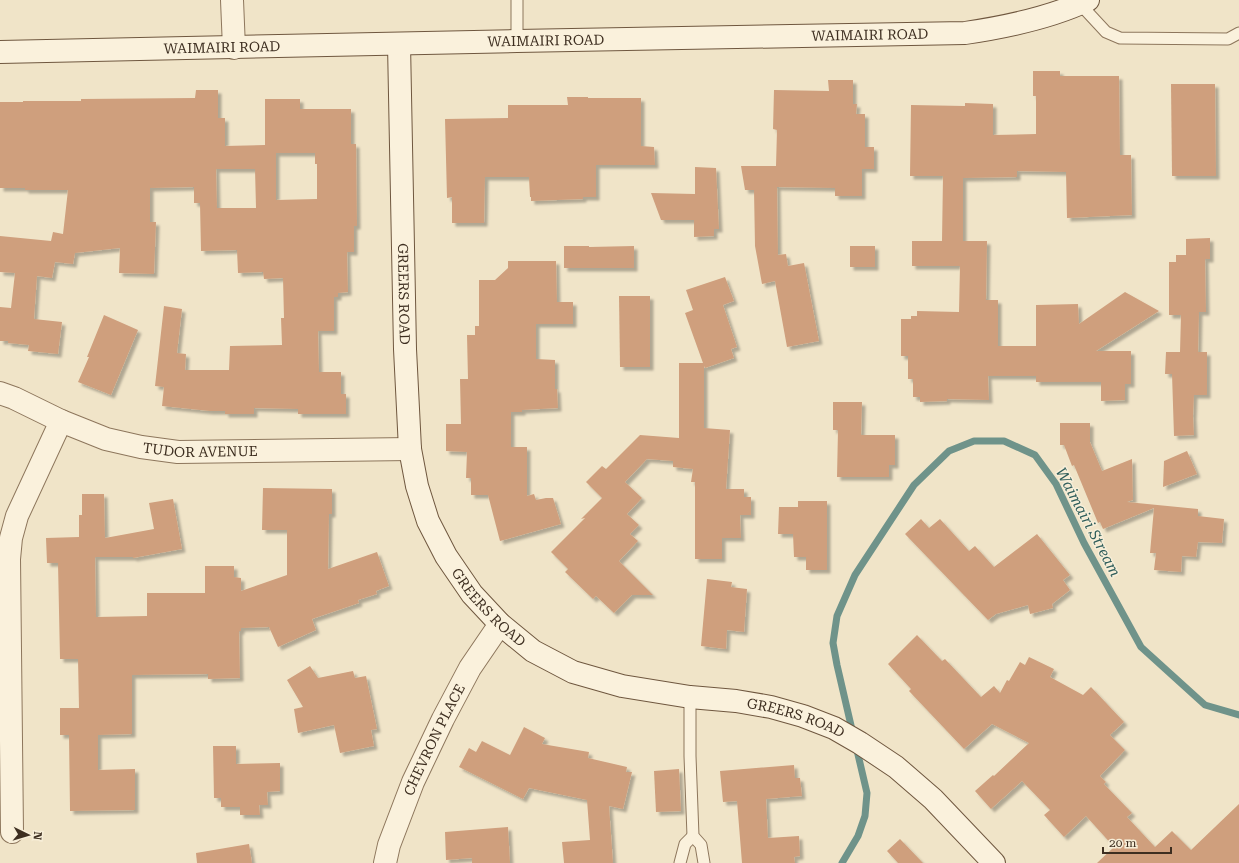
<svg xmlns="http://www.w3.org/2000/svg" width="1239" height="863" viewBox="0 0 1239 863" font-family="'Roboto Serif',serif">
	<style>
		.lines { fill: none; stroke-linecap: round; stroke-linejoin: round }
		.stream { stroke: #6f938a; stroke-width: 7 }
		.building { fill: #cf9f7d; fill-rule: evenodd; filter: url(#shadow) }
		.lane-casing { stroke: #8d765c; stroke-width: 13 }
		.street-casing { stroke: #8d765c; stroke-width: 24 }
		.secondary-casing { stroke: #6f573f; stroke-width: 24 }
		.lane { stroke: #faf1dc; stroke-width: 11 }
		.street { stroke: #faf1dc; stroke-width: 22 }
		.secondary { stroke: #faf1dc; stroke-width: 22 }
		.labels { text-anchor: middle; stroke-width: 3; stroke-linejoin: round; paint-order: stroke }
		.street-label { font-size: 14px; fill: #3d2e20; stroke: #f7eed8 }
		.water-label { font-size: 15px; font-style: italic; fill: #2f5d5a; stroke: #f7eed8 }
	</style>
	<defs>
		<filter id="shadow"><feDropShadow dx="3.5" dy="3.5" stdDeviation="1" flood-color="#0004"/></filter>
	</defs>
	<rect width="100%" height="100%" fill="#f0e4c8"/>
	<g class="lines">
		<g class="stream">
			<polyline points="853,734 837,665 833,643 837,616 855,575 914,485 949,451 974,441 1004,441 1035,455 1056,484 1084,543 1141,647 1205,705 1239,715"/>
			<polyline points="842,863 858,836 865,816 867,793 856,746"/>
		</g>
	</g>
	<g class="building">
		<polygon points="1033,71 1060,71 1060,76 1119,76 1120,155 1131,155 1132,215 1067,218 1066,172 1017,171 1017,177 963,178 963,241 987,241 986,300 998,300 998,346 1036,346 1036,305 1078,304 1079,324 1125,292 1159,311 1096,351 1131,351 1131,384 1125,384 1125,400 1101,401 1101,382 1036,382 1036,376 988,376 989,400 947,399 947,401 920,402 920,397 913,397 913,379 908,379 908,356 901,356 901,319 911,319 911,316 917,316 917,311 959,312 960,266 912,266 912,241 942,241 943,176 910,176 911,105 965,106 965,103 993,104 993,135 1036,134 1036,96 1033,96"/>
		<polygon points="828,80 853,80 853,104 857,104 856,114 865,114 865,147 874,147 874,169 862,169 862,196 835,196 835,188 777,187 778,255 786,254 788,266 804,263 819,341 787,347 775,281 762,284 755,246 754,190 745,190 741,166 776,166 777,130 773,129 774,90 829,91"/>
		<polygon points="1171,84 1215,84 1216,176 1172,176"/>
		<path d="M196,90H218V118H225V146L265,145V99H300V109H351V144H356L357,226H354V252H347L348,292L338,293V297H334V331H318L319,372H341V394H346V414H298V409L254,408V414H225V411H210L162,406L164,387L155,386L164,306L182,309L177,353L186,354L185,370H229L230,346L282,345L281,318H284L283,278L264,279L263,272L238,273L237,250L201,251L200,203H194V187L150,188V222H156L154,274L119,273L120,248L75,253L73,264L55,262L52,278L37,276L34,319L62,322L58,354L28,351L29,345L8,343V341H0V307L11,308L15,273L0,272V236L51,241L53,232L63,234L68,190H25V188H0V102H23V101H81V99L195,98ZM276,153H315V164H317V199L276,200ZM216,169H255L256,208H217Z"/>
		<polygon points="567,97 588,97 588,98 641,98 641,146 654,147 655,165 596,165 596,197 583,197 583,199 531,201 531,197 530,197 529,177 485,177 484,223 452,223 452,197 447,198 445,119 508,118 508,105 568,105"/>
		<polygon points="695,167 716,168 719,229 714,229 714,236 694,237 694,220 661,220 651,193 695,194"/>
		<polygon points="1210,238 1210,259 1205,259 1206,312 1199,312 1198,352 1207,352 1207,395 1194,395 1193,416 1194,435 1174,436 1172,374 1165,374 1166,352 1180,352 1181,315 1169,315 1169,262 1176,262 1176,255 1186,255 1186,239"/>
		<polygon points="564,246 589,246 589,247 634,246 634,268 564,268"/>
		<rect x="850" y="246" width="25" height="21"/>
		<polygon points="508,261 556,261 557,302 573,302 573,324 536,324 536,359 555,360 555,389 557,389 558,408 522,410 522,412 511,412 511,447 527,447 527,496 534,494 536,500 546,498 553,498 561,524 500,541 488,495 471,495 471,478 466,478 467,452 446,451 446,424 461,424 460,379 468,379 467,335 475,335 475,326 479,326 479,280 495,280 508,268"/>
		<polygon points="725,277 734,301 723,305 737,347 731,349 734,358 705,368 704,366 704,428 730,430 726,489 744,489 744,497 751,497 751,515 740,515 741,538 722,538 722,559 695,559 695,482 691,482 693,469 673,467 673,461 647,459 625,482 642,498 627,514 639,525 630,534 638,541 619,561 653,595 632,595 614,613 596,596 593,599 565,572 568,569 551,552 585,518 581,519 602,498 586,482 602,466 606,469 640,435 679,438 679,363 703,363 685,313 693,310 686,290"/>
		<polygon points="619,296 650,296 650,367 620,367"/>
		<polygon points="104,315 138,330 111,395 78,382 89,357 87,357"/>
		<polygon points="833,402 862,402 861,435 895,435 895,465 889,465 889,477 837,477 838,430 833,430"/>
		<polygon points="1060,423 1090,423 1090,442 1102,471 1132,459 1133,500 1127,502 1198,509 1198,516 1224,519 1222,543 1198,542 1196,557 1182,556 1181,572 1154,570 1156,553 1150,553 1154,508 1103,529 1100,522 1098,523 1074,465 1072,466 1064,445 1060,445"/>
		<polygon points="1187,451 1197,474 1163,487 1164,461"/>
		<polygon points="263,488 332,489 332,514 329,514 328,569 377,552 389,586 376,591 377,594 358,600 359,603 312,619 316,630 278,647 269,627 241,628 241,631 239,631 240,678 208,679 208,674 132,675 132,734 98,735 98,770 135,769 135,810 70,811 69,735 60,735 60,708 79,708 78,659 60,659 58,563 47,563 46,538 79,537 79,515 82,515 82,494 104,494 105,538 154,529 149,503 173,499 182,549 133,558 133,557 95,557 96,617 147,616 147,593 205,593 205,566 234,566 234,577 241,578 241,591 287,575 287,530 262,530"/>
		<polygon points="798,501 827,501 827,570 806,570 806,557 794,557 793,534 778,534 779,507 798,507"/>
		<polygon points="921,519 929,528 940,519 969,551 975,546 994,567 1037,534 1070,575 1063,580 1070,590 1052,604 1053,608 1030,614 1028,605 996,614 988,620 905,534"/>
		<polygon points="707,579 732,582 731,587 747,589 744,632 727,630 726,649 701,646"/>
		<polygon points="917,635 942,661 945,659 981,697 994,686 1000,693 1007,680 1009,681 1020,662 1025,665 1029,657 1054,669 1050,677 1083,695 1091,687 1124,722 1110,735 1125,750 1100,776 1106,782 1104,784 1132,813 1127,817 1155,847 1172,831 1191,850 1239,804 1239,863 1097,863 1114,847 1086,816 1064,837 1044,815 1050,810 1022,781 991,809 975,791 993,775 994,776 1029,743 992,724 964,749 909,691 911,689 888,664"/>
		<polygon points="310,666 318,678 353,671 355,678 366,676 377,729 371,730 374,746 340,753 334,725 298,733 294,709 303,707 287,680"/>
		<polygon points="524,727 545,738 542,744 589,752 588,758 627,767 626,772 632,772 623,809 609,806 613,863 564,863 562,842 590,840 587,800 529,788 523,799 459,767 469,748 476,752 482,741 510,755"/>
		<polygon points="213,746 236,746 236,764 280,763 280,791 267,792 268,805 259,805 260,815 240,815 240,807 221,807 221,798 214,798"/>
		<polygon points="794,765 795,778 800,778 802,796 766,799 768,838 799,836 800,856 794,857 795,863 742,863 737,801 723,802 720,771"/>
		<polygon points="679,769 681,811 656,812 654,771"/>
		<polygon points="508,827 510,863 472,863 472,858 446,860 445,832"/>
		<polygon points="900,839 923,863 898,863 887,851"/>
		<polygon points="249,844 252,863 197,863 196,853"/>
	</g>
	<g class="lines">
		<g class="lane-casing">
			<g id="lane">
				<polyline points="517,0 517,41"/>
				<polyline points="1080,4 1106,32 1120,38 1228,39 1239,33"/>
				<polyline points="690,697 690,756 693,836 701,845 704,863"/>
				<polyline points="680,863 685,844 693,836"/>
			</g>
		</g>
		<g class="street-casing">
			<g id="street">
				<polyline points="232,0 234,48"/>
				<path id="s1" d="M0,393L14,398L61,421L106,439L141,447L178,452L410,449"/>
				<polyline points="12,832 9,559 11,538 17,516 61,421"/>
				<path id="s2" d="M385,863L389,845L413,782L443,719L470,668L500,624"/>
			</g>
		</g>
		<g class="secondary-casing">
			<g id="secondary">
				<path id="s3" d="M399,44L405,349L410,449L417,486L428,521L446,556L472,594L500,624L533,651L573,672L622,686L690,697L736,701L771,707L803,716L834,728L860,743L896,767L933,799L994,863"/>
				<path id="s4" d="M0,52L517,41L965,33C1006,27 1050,18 1088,0"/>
			</g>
		</g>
		<use href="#lane" class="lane"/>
		<use href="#street" class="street"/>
		<use href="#secondary" class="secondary"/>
	</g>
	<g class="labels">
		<g class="street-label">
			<text dy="5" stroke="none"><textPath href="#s4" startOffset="870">WAIMAIRI ROAD</textPath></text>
			<text dy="5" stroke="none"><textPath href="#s4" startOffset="546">WAIMAIRI ROAD</textPath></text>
			<text dy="5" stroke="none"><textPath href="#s4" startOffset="222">WAIMAIRI ROAD</textPath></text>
			<text dy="5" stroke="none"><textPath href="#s3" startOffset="250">GREERS ROAD</textPath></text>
			<text dy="5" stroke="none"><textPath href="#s1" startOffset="211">TUDOR AVENUE</textPath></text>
			<text dy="5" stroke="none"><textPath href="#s3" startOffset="586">GREERS ROAD</textPath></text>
			<text dy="5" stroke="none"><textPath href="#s3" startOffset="922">GREERS ROAD</textPath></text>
			<text dy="5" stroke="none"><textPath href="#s2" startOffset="133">CHEVRON PLACE</textPath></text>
		</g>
		<g class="water-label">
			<text transform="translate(1088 522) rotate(62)" y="5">Waimairi Stream</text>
		</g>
	</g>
	<g transform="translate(28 835) rotate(95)" stroke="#f7eed8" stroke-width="3" paint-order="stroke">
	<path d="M0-3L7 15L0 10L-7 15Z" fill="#3d2e20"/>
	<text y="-6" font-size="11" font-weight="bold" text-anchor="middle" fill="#3d2e20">N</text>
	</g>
	<path d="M1103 847v6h68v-6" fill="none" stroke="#3d2e20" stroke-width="2"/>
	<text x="1109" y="847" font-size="12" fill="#3d2e20" stroke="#f7eed8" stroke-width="3" paint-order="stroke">20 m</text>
</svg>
